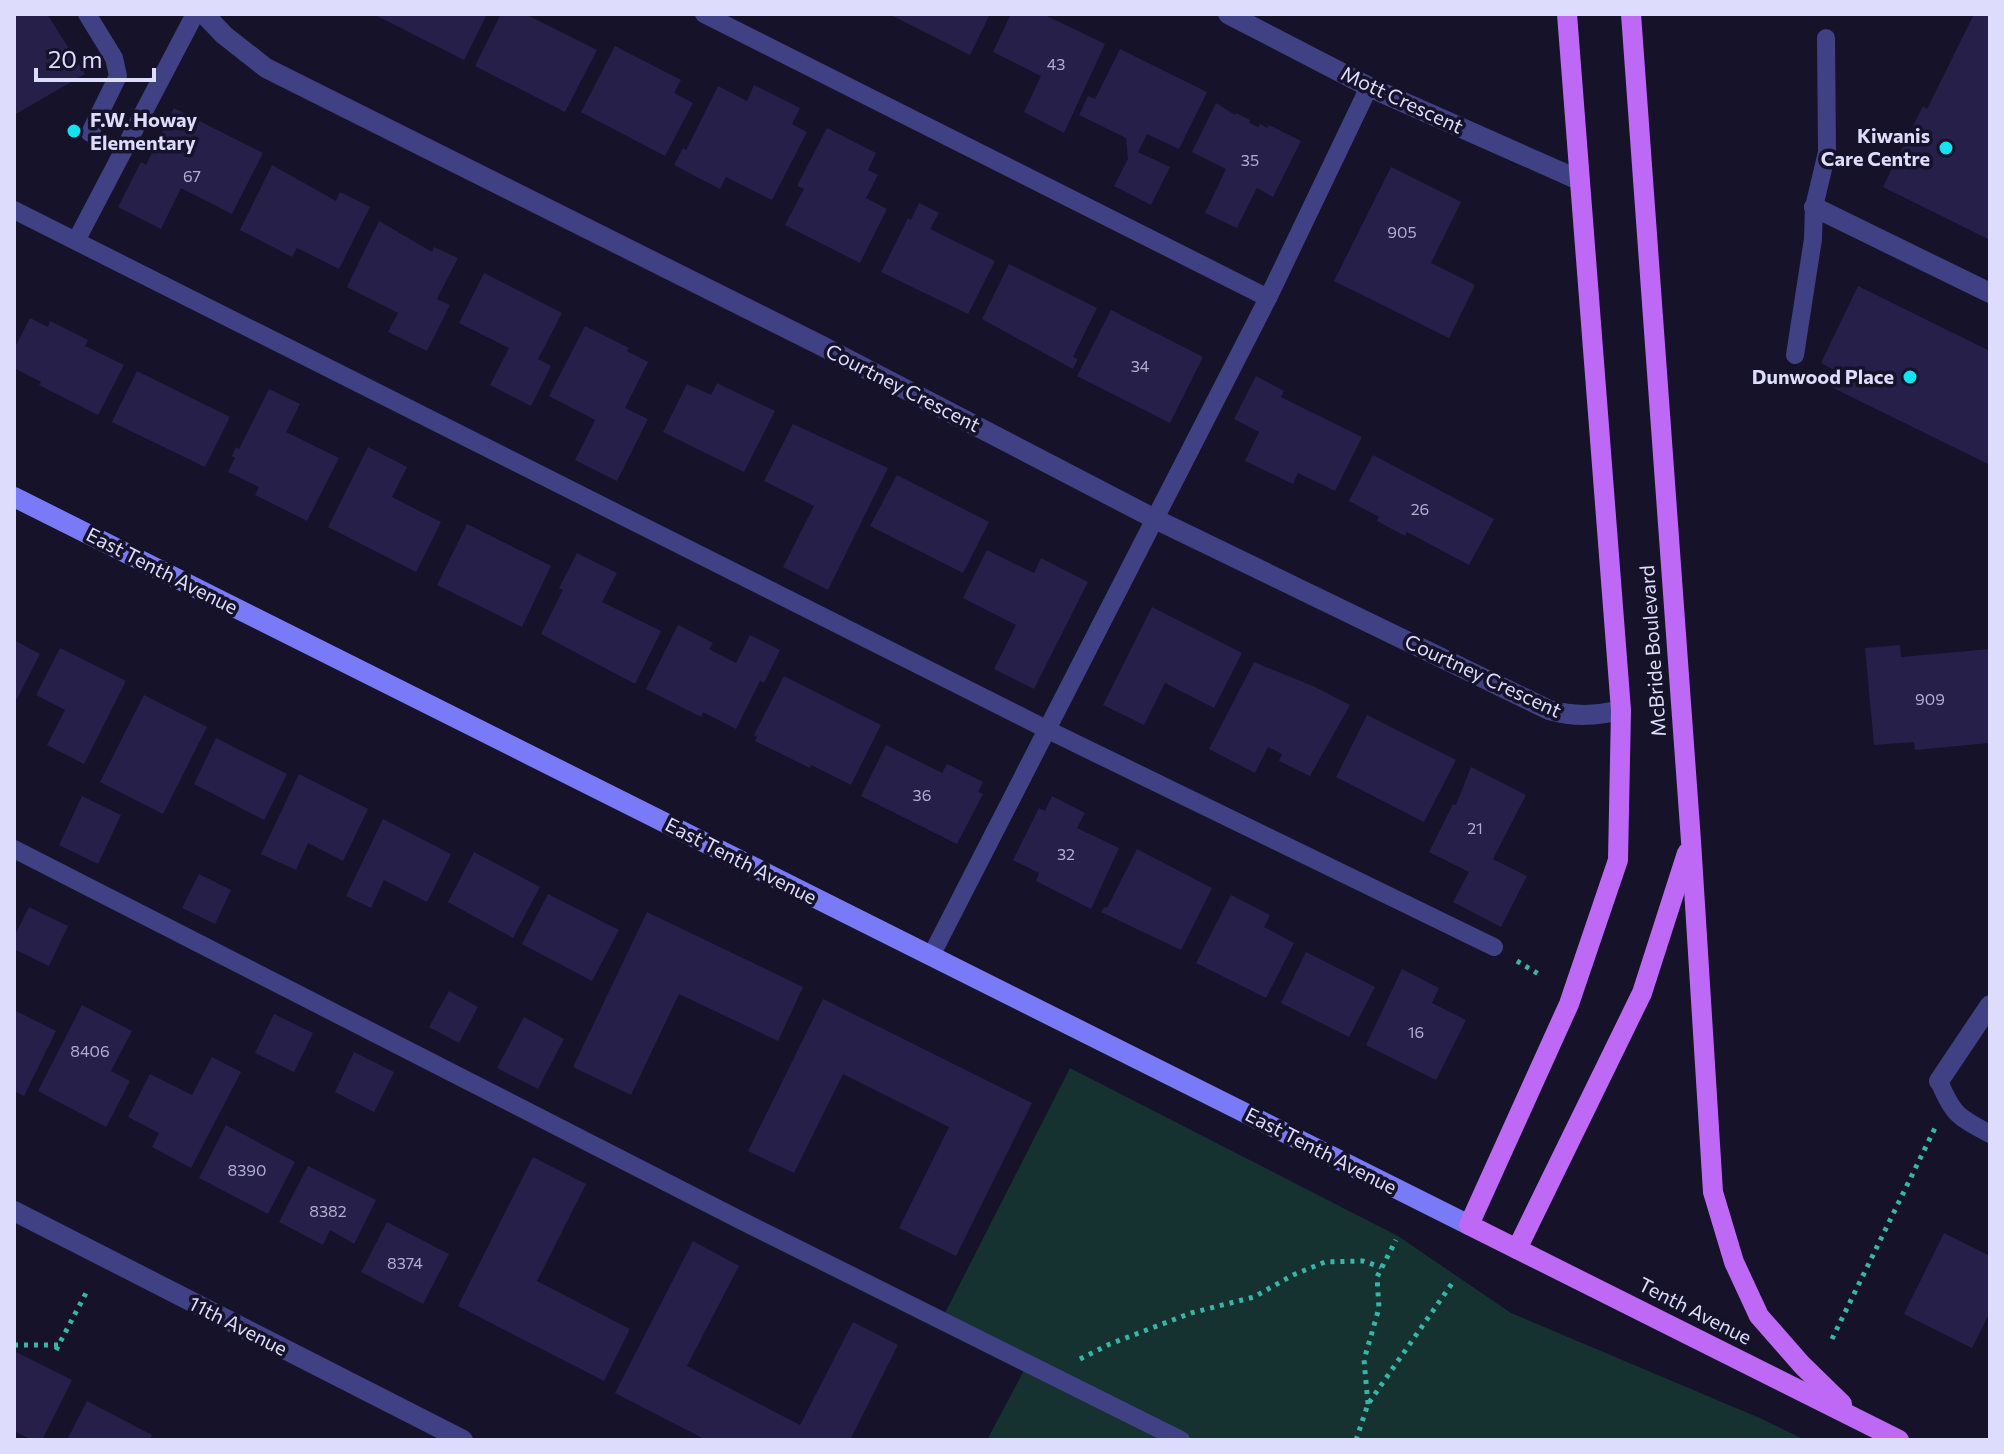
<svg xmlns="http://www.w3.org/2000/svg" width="2004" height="1454" viewBox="0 0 2004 1454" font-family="Commissioner,sans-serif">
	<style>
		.green { fill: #153230 }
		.building { fill: #261f49 }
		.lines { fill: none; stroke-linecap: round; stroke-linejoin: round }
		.path { stroke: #38b5a9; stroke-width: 5; stroke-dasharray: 4 6; stroke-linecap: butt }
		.lane { stroke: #404085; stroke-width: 18 }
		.street { stroke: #404085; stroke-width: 20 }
		.secondary { stroke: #787af7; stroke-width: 20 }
		.primary { stroke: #bd69f6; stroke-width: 20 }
		.poi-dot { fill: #13e3f1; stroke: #151229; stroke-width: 3 }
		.labels { text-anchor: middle; stroke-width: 7; stroke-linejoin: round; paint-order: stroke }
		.number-label { font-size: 16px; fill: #b0add0 }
		.street-label { font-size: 20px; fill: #dedcfd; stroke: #151229 }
		.poi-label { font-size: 20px; font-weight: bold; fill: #dedcfd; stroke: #151229; text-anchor: end }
	</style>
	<rect width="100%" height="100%" fill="#151229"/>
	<polygon class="green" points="1070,1068 1398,1236 1511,1313 1762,1419 1805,1440 987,1440 1028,1363 942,1319"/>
	<g class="building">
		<polygon points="14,14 47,14 85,74 14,115"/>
		<polygon points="373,14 487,14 464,60"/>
		<polygon points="501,14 525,14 597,50 565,112 475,66"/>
		<polygon points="889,14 990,14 970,55"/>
		<polygon points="1011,14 1043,14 1105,44 1064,133 1024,112 1041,76 993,52"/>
		<polygon points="1974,14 1990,14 1990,240 1883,187 1923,106 1927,109"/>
		<polygon points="615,46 681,80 674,93 693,103 665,156 581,112"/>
		<polygon points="1120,49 1207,92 1179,149 1147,134 1138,152 1170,167 1151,205 1114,186 1128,159 1126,138 1079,115 1088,96 1095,99"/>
		<polygon points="754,85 800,108 792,124 807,132 772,200 726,177 720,189 674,165 683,148 686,150 718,86 747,101"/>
		<polygon points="1216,103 1235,115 1236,113 1250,120 1249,123 1258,127 1260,124 1267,128 1269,125 1301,141 1273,197 1257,188 1237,228 1205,213 1226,169 1192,152"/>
		<polygon points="174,108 263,153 232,214 181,188 161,229 118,207 141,162 146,165"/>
		<polygon points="827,128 876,153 868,170 878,175 866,198 887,209 860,263 785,225 804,189 797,186"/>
		<polygon points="272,165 336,201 340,192 370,207 339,269 297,248 292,257 240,230"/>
		<polygon points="1391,167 1461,202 1431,263 1475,285 1449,338 1334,281"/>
		<polygon points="919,203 939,213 930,229 995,261 968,314 881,272 908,218 911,220"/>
		<polygon points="379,221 432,252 434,247 458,258 437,299 450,305 427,351 388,332 398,313 347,287"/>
		<polygon points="1009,264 1097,308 1073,357 1078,359 1073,369 982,319"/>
		<polygon points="484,273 562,313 538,359 551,366 531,406 490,385 509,348 459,323"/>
		<polygon points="1858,286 1990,351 1990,465 1827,385 1834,370 1821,363"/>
		<polygon points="1111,310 1203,357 1170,423 1077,376"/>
		<polygon points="30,318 48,327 50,321 88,340 85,346 124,365 98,415 39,385 41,382 14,368 14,349"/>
		<polygon points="585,326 629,348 627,351 648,362 625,408 648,419 617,481 575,460 595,420 549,396"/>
		<polygon points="137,371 230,417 205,467 112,422"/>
		<polygon points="1256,376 1284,391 1281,397 1362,437 1335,491 1298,473 1293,484 1245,461 1259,432 1234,419"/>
		<polygon points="717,383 775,411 744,472 663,432 687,384 711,395"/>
		<polygon points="269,389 300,404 286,432 339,458 307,521 255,495 259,487 228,472 235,458 232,456 236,447 239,449"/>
		<polygon points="793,424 888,468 828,590 783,567 814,506 764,481"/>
		<polygon points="368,447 407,467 392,497 441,522 416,572 328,527"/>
		<polygon points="1373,455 1494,519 1469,565 1407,532 1405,536 1377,521 1379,517 1349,501"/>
		<polygon points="897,475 989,522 963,573 870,526"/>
		<polygon points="467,524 551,566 522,627 437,585"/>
		<polygon points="987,550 1034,573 1041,558 1088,582 1034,689 994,669 1016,625 963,598"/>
		<polygon points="577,553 617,573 602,602 661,631 635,684 541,634 563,590 559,588"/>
		<polygon points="1152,607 1242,653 1214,708 1165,683 1144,725 1103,705"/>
		<polygon points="678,625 713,643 709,649 736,663 750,635 780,650 764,683 760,681 736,729 703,712 701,717 646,689"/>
		<polygon points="14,640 40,654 17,699 14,697"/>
		<polygon points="1900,645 1901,657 1990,649 1990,743 1915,750 1914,742 1874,745 1865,648"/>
		<polygon points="60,648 126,681 84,764 47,745 65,710 36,695"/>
		<polygon points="1254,662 1315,687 1350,705 1310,776 1279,761 1282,754 1268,747 1255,773 1209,749"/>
		<polygon points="784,676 881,725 851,785 811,765 810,768 755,741 757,737 754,735"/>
		<polygon points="144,695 207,727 163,814 100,782"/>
		<polygon points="1367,715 1456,760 1424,822 1336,777"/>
		<polygon points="216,738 287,774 264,820 194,784"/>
		<polygon points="886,745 942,773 947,764 983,782 978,792 983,794 957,844 861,796"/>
		<polygon points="1471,767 1526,795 1493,859 1527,876 1501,927 1453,902 1469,872 1429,852 1453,804 1456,805"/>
		<polygon points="299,774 368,809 343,861 308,843 296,870 261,854"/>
		<polygon points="82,796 121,815 98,864 59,845"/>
		<polygon points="1052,796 1085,813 1077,828 1119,848 1091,909 1036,881 1039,873 1013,860 1039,808 1045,811"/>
		<polygon points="383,819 451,854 427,902 384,880 371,908 346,896"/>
		<polygon points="1137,849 1212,888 1181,950 1101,912 1104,907 1107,908"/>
		<polygon points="474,852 540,887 513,938 448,902"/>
		<polygon points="199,874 231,890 215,924 182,908"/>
		<polygon points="548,894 619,930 592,981 522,944"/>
		<polygon points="1231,895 1270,915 1264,927 1294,943 1266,998 1196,963"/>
		<polygon points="29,907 68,926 49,966 14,949 14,937"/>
		<polygon points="647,912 803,987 778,1041 679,994 631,1095 573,1067"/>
		<polygon points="1306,952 1375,987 1349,1037 1281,1003"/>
		<polygon points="1402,969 1439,988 1432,1003 1466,1020 1436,1080 1366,1045"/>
		<polygon points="449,991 478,1007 459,1043 429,1027"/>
		<polygon points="823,999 1032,1103 956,1256 899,1228 949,1127 843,1074 794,1173 748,1151"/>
		<polygon points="82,1005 132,1031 111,1071 130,1081 106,1127 38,1091"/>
		<polygon points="14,1010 56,1031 24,1096 14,1091"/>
		<polygon points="274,1014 313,1033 294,1072 255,1053"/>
		<polygon points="524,1017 564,1039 538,1089 497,1068"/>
		<polygon points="354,1052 394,1072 374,1112 335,1092"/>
		<polygon points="212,1057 241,1072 191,1168 152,1147 159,1133 128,1117 150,1074 192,1095"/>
		<polygon points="226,1125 295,1162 268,1214 199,1178"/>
		<polygon points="533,1157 586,1184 537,1281 630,1329 604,1381 458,1306"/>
		<polygon points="308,1166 376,1200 354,1244 330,1230 323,1245 279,1222"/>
		<polygon points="387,1222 449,1254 423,1304 361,1272"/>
		<polygon points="1944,1233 1990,1256 1990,1312 1972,1348 1904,1314"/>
		<polygon points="693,1241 739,1266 687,1366 800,1425 853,1322 898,1345 850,1440 706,1440 615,1393"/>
		<polygon points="14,1351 72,1380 42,1440 32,1440 14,1431"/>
		<polygon points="87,1401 152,1435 150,1440 67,1440"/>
	</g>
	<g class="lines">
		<g class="path">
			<polyline points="1517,961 1540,975"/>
			<polyline points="1832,1339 1935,1128"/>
			<polyline points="14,1345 58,1345"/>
			<polyline points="56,1350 86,1293"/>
			<polyline points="1080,1359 1110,1344 1191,1313 1254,1297 1293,1275 1325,1262 1363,1261 1381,1267"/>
			<polyline points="1368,1404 1364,1360 1379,1308 1377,1277 1396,1240"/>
			<polyline points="1356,1440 1368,1404 1453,1282"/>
		</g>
		<g class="lane">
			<polyline points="87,14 114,58 118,76 90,133"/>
			<polyline points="704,14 1268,298"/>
			<polyline points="14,210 1048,730 1494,947"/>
			<polyline points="76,241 195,14"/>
			<polyline points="1795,355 1813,239 1814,207 1827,152 1826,38"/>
			<polyline points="14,849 740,1220 1181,1440"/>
			<polyline points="931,956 1268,298 1369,87"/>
			<path d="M1939,1081C1953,1115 1958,1117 1990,1134"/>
		</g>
		<g class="street">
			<path d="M204,14L224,35L266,68L822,346L1155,519L1549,710C1575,717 1595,716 1621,710"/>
			<polyline points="1228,14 1369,87 1579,180"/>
			<polyline points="1814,207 1990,293"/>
			<polyline points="1939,1081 1990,1005"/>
			<polyline points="14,1211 463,1440"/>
		</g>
		<polyline class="secondary" points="14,497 1469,1225"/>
		<g class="primary">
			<polyline points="1567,14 1621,710 1618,860 1569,1004 1469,1225 1899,1440"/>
			<polyline points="1631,14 1691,841 1713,1192 1734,1262 1759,1316 1802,1365 1842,1404"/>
			<polyline points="1517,1249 1642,993 1687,853"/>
		</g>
	</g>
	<g class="poi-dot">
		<circle cx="74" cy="131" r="8"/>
		<circle cx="1946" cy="148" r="8"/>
		<circle cx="1910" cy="377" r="8"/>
	</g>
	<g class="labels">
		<g class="number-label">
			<text x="1056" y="70">43</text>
			<text x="1250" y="166">35</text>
			<text x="192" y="182">67</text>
			<text x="1402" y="238">905</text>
			<text x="1140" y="372">34</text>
			<text x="1420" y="515">26</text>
			<text x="1930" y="705">909</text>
			<text x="922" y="801">36</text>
			<text x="1475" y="834">21</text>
			<text x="1066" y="860">32</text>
			<text x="1416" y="1038">16</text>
			<text x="90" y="1057">8406</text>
			<text x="247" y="1176">8390</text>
			<text x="328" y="1217">8382</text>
			<text x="405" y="1269">8374</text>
		</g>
		<g class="street-label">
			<text transform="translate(1402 100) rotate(25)" y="7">Mott Crescent</text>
			<text transform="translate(903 388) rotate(27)" y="7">Courtney Crescent</text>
			<text transform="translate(162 571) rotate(27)" y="7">East Tenth Avenue</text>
			<text transform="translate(1653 651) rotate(-94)" y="7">McBride Boulevard</text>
			<text transform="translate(1483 676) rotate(25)" y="7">Courtney Crescent</text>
			<text transform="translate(741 861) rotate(27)" y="7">East Tenth Avenue</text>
			<text transform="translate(1321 1151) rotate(27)" y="7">East Tenth Avenue</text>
			<text transform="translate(1695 1311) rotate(27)" y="7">Tenth Avenue</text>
			<text transform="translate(238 1326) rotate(27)" y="7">11th Avenue</text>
		</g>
		<g class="poi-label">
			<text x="90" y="127" text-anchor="start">F.W. Howay<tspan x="90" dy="23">Elementary</tspan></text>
			<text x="1930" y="143">Kiwanis<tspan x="1930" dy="23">Care Centre</tspan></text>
			<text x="1894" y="384">Dunwood Place</text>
		</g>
	</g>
	<rect width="2004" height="1454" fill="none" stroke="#dedcfd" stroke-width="32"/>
	<path d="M36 68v12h118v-12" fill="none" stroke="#dedcfd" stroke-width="4"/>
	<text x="48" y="68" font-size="24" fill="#dedcfd" stroke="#151229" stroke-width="6" paint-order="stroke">20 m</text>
</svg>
